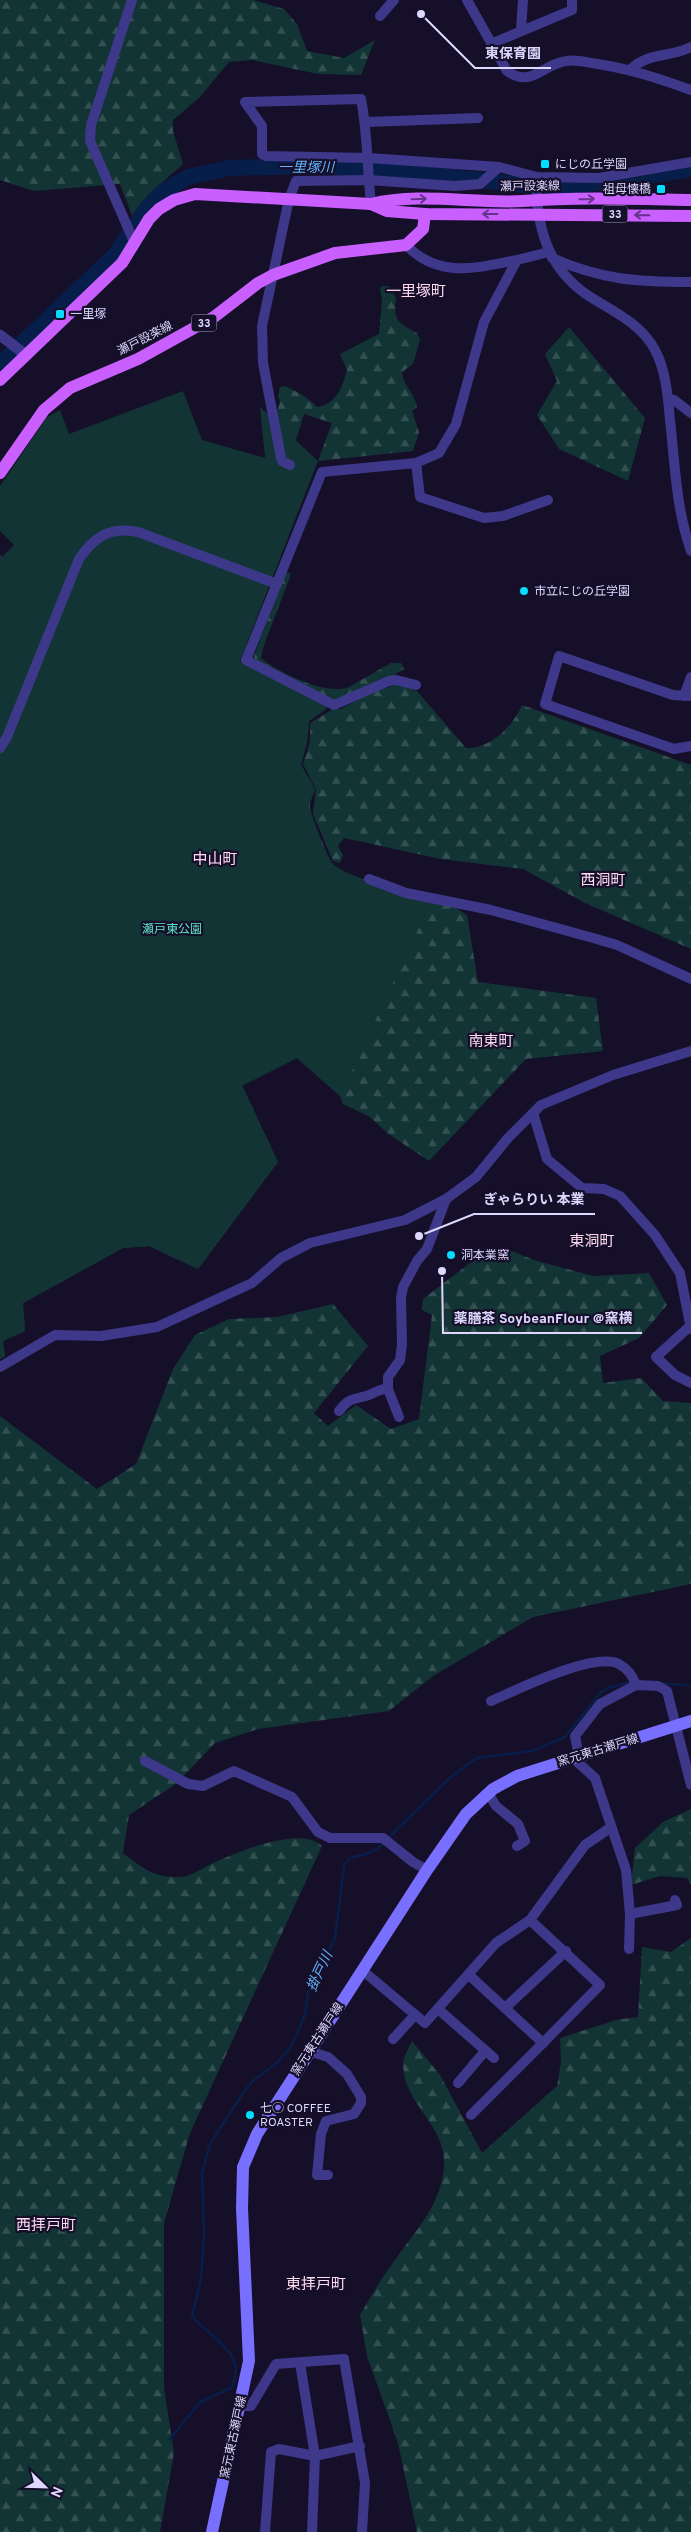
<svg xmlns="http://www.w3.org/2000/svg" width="691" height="2532" viewBox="0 0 691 2532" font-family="Overpass,'Noto Sans JP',sans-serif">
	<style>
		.forest { fill: url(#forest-firs) }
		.park { fill: #123434 }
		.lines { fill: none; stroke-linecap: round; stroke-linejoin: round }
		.stream { stroke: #081e4a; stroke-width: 2.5 }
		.river { stroke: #081e4a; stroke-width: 16 }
		.minor { stroke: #3e388b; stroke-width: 10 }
		.tertiary { stroke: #3e388b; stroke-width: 11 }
		.secondary { stroke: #786fff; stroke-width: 12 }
		.primary { stroke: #c95fff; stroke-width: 12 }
		.oneway { stroke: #66338a }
		.poi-dot { fill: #04ddff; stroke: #150f2a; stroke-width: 2 }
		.labels { text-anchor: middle; stroke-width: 4.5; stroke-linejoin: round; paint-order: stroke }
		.shield { fill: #150f2a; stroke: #a29cbf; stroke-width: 1 }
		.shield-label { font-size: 11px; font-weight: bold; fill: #ded8ff }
		.poi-label { font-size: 12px; fill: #ded8ff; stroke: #150f2a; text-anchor: start }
		.street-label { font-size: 12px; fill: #ded8ff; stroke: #150f2a }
		.park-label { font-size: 12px; fill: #5de6c9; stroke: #150f2a }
		.water-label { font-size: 14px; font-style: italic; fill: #66b3ff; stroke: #150f2a }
		.quarter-label { font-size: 15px; fill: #ffdaf0; stroke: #150f2a }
		.leader { fill: none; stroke: #ded8ff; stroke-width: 2 }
		.callout-dot { fill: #ded8ff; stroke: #150f2a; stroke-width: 2 }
		.callout-label { font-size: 14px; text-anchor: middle; font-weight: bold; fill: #ded8ff; stroke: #150f2a; stroke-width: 4.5; stroke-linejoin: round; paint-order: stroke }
	</style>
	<defs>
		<pattern id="forest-firs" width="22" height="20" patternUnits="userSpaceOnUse" patternTransform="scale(1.25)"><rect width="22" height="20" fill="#123434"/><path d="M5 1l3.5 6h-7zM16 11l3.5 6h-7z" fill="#345152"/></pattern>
	</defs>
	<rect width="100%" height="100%" fill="#150f2a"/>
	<g class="forest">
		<polygon points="0,0 253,0 284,9 297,24 307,51 344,58 375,40 361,75 318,74 252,60 229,62 200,97 173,120 173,131 183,164 147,196 134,221 120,184 34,191 0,180"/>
		<path d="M383,286H389L396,298C393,321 398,323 417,333L420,340L413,364L402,372C404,388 415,393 417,407L412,411L419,432L413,451L318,461L332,423L304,414L290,459L276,414L280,402L278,396L280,387L285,386C296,391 309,398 317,407C337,404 342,387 347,370L340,354L379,334L382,301L380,288Z"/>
		<polygon points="569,327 645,418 628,481 559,449 537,415 557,381 545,354"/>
		<path d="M286,572L290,573V577L264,645L261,658C279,673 327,696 349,687L391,663H401L404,669L389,678L338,701L255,663L254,656Z"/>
		<path d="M398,684L417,691L466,748C491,749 513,726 522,705L691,765V949L585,903L523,869L441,859L344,838L338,846L343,855L340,863L333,861L313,814L316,789L303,764L310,742V723L333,709H341L366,695Z"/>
		<path d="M328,708L309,721L307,742L301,765L315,789C314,795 309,801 310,807C310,813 329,861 333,864C348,879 432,900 456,908L467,915L478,982L596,998L603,1051L526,1059L429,1161L387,1133L370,1117L343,1104L340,1096L297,1058L242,1085L278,1162L198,1269L149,1246L123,1248L23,1303L25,1331L3,1341L5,1356L0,1359V859L185,772Z"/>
		<path d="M507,1249L534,1260L593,1276L649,1273L667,1305L639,1338L600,1356L603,1383L641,1378L663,1401L691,1403V1584L533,1617L433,1676L389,1711L258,1729L215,1743L177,1783L129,1815L123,1853C144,1869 154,1878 182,1877C191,1876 204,1867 213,1863C238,1852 300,1825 322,1846L190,2133L164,2223V2388L174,2453L160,2532H0V1416L97,1489L136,1464L173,1369L195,1335L229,1319L277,1317L333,1304L368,1346L314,1413L328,1426L356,1405L391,1429L419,1419L432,1315L422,1310L423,1299L479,1256Z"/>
		<polygon points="691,1809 691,1885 687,1878 660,1876 631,1885 635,1848 663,1822"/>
		<path d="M691,1938V2532H417L398,2443L367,2356L360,2315C371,2296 382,2277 395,2260C416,2230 441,2205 444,2167C447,2125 405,2106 403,2066C402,2059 409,2048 412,2041L440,2075L482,2153L557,2086L561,2062L560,2038L616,2020L638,2017L642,1947L671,1952Z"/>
	</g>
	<path class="park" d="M183,391L202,440L265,458L260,407L318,461L240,661L329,706L309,721L307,742L301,765L315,789L309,805L310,813C313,822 327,857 331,863C341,875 413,896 431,902L340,1096L297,1058L242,1086L278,1162L198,1269L149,1246L123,1248L23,1303L25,1331L3,1341L5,1356L0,1359V555L3,556L14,545L0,531V486L47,417L60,410L69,434Z"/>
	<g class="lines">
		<g class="stream">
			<polyline points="661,1683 691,1686"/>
			<polyline points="387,1839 453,1775 477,1758 532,1751 565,1737 600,1693 608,1688 631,1682"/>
			<path d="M170,2439L200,2402L231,2388C250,2354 209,2337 192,2316L201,2279L204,2235L202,2173L210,2144L245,2090L254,2080L278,2062L292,2045L305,2015L308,1993L335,1938L344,1866C352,1852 361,1858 373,1851C377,1850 380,1846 383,1843"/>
		</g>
		<polyline class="river" points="0,364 115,255 147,208 164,191 188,177 229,168 314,166 381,169 550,188 616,181 691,169"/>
		<g class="minor">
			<polyline points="132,0 91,125 90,141 135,244"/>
			<path d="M467,0L507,71C532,89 543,63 567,61C577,59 588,63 598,64C631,69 660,79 691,90"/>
			<polyline points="380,16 394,0"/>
			<polyline points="521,30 523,0"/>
			<polyline points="493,43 572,10 572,0"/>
			<path d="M631,69C649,52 669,58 691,47"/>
			<polyline points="366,122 478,118"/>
			<path d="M537,177C535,226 548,271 592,298C615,312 642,325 655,350C666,370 668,398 670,420C675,464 676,509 691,551"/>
			<path d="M371,204C367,168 368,135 361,99L245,102L262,126V154L266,156L369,158L499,167L537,177L599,178L691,162"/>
			<path d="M406,245C439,279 476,268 517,260"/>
			<path d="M552,258C602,280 637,282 691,282"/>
			<polyline points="668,399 674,400 691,413"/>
			<polyline points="416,463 420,497 484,518 503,516 548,500"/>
			<polyline points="290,465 282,461 281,458 263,363 262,326 289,199 296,181 368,180 455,186 480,184 499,167"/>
			<polyline points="416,685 396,680 389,681 334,705 246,660 322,472 416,463 439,453 456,424 484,322 517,260 549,252"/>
			<polyline points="684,696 691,677"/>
			<polyline points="691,696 673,695 559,656 545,704 674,749 691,746"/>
			<path d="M0,748L7,737L79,559C94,537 110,526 138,532L277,584"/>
			<polyline points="369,879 406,893 491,910 593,938 617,945 691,979"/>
			<polyline points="533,1113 547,1159 582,1188 604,1189 620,1196 655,1235 680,1273 691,1329"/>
			<polyline points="689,1327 656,1357 675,1375 691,1383"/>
			<polyline points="0,1367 55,1335 101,1336 157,1327 252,1283 281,1258 310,1243 405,1220 446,1199 476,1177 508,1138 541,1105 613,1075 691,1051"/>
			<path d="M339,1411C349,1398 351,1400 366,1396C374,1394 379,1388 388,1389"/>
			<polyline points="399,1417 388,1389 388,1377 400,1360 402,1345 401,1298 403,1287 417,1261 427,1249 446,1199"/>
			<path d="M491,1701C517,1690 594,1651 619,1664C628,1669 633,1676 636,1685"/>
			<polyline points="579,1756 575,1736 600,1704 636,1685 658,1686 667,1691 691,1785"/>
			<polyline points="573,1758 595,1778 626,1870 630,1914 629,1949"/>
			<polyline points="145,1761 188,1784 203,1786 234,1771 292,1797 318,1832 330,1838 383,1838 413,1862 427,1870"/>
			<polyline points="488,1793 496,1806 518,1824 525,1841 517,1846"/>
			<polyline points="630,1914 677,1905 675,1900"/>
			<polyline points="362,1970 425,2023 496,1943 530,1920 585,1845 610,1828"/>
			<polyline points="469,1975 543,2043 600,1985 530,1920"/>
			<polyline points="505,2008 566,1951"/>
			<polyline points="438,2009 494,2058"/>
			<polyline points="393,2039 415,2015"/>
			<polyline points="309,2051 328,2057 347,2074 361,2097 361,2103 354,2114 326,2121 321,2134 317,2175 328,2175"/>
			<polyline points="458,2083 485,2051"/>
			<polyline points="471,2115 543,2043"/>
			<polyline points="300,2363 315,2456 312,2532"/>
			<polyline points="240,2406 251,2406 276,2364 344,2359 365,2483 362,2532"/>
			<polyline points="265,2532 271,2452 279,2449 315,2456 360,2446"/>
		</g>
		<polyline class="tertiary" points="0,335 26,355"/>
		<polyline class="secondary" points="212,2532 249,2361 242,2208 243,2167 257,2134 427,1870 466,1814 493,1789 517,1776 691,1721"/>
		<g class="primary">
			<polyline points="371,204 387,211 425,214 691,216"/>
			<path d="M0,380L122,263L149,219L159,209L174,200L195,194L371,204C421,192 473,204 523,201C579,197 635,199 691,200"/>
			<polyline points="0,473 44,410 70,388 138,359 185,333 214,317 258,283 273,275 335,253 406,245 423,229 425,214"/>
		</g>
	</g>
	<defs><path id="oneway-shaft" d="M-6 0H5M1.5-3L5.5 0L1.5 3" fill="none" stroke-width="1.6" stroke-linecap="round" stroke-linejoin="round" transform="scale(1.25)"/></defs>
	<g class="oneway">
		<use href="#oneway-shaft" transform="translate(419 199) rotate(-2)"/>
		<use href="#oneway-shaft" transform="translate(587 199) rotate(-1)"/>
		<use href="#oneway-shaft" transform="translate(490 214) rotate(180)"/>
		<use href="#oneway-shaft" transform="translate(642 215) rotate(-179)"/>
	</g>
	<g class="poi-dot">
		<rect x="540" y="159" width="10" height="10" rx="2.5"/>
		<rect x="656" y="184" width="10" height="10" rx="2.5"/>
		<rect x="55" y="309" width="10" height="10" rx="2.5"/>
		<circle cx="524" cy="591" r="5"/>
		<circle cx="451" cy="1255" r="5"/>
		<circle cx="250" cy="2115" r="5"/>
	</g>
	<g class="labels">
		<g class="shield">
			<rect x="602.5" y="205.5" width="25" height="17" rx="4"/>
			<rect x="191.5" y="314.5" width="25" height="17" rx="4"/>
		</g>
		<g class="shield-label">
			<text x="615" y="218">33</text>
			<text x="204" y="327">33</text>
		</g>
		<g class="poi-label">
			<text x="555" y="168">にじの丘学園</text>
			<text x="651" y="193" text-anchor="end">祖母懐橋</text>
			<text x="70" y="318">一里塚</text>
			<text x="534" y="595">市立にじの丘学園</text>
			<text x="461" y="1259">洞本業窯</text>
			<text x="260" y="2112">七◯ COFFEE<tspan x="260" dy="14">ROASTER</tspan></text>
		</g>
		<g class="street-label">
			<text transform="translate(530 186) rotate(-1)" y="4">瀬戸設楽線</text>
			<text transform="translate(145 338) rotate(-27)" y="4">瀬戸設楽線</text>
			<text transform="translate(598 1750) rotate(-17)" y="4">窯元東古瀬戸線</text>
			<text transform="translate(317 2039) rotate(-57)" y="4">窯元東古瀬戸線</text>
			<text transform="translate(233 2437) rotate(-78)" y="4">窯元東古瀬戸線</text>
		</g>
		<g class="park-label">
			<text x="172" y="933">瀬戸東公園</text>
		</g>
		<g class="water-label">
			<text x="306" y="172">一里塚川</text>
			<text transform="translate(319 1971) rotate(-65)" y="5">掛戸川</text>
		</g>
		<g class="quarter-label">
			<text x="416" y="296">一里塚町</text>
			<text x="215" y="864">中山町</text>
			<text x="603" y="885">西洞町</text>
			<text x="491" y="1046">南東町</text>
			<text x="592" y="1246">東洞町</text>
			<text x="46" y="2230">西拝戸町</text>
			<text x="316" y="2289">東拝戸町</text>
		</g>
	</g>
	<path class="leader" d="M421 14L475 68H551M419 1236L474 1214H595M442 1271L443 1333H642"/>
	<g class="callout-dot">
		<circle cx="421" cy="14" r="5"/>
		<circle cx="419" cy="1236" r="5"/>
		<circle cx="442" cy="1271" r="5"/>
	</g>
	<g class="callout-label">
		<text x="513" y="58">東保育園</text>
		<text x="534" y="1204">ぎゃらりい 本業</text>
		<text x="543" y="1323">薬膳茶 SoybeanFlour @窯横</text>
	</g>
	<g transform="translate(45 2487) rotate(113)" stroke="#150f2a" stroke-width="4" paint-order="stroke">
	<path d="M0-4L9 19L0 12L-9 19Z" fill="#ded8ff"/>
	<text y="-8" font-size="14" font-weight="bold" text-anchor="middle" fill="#ded8ff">N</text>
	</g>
</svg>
